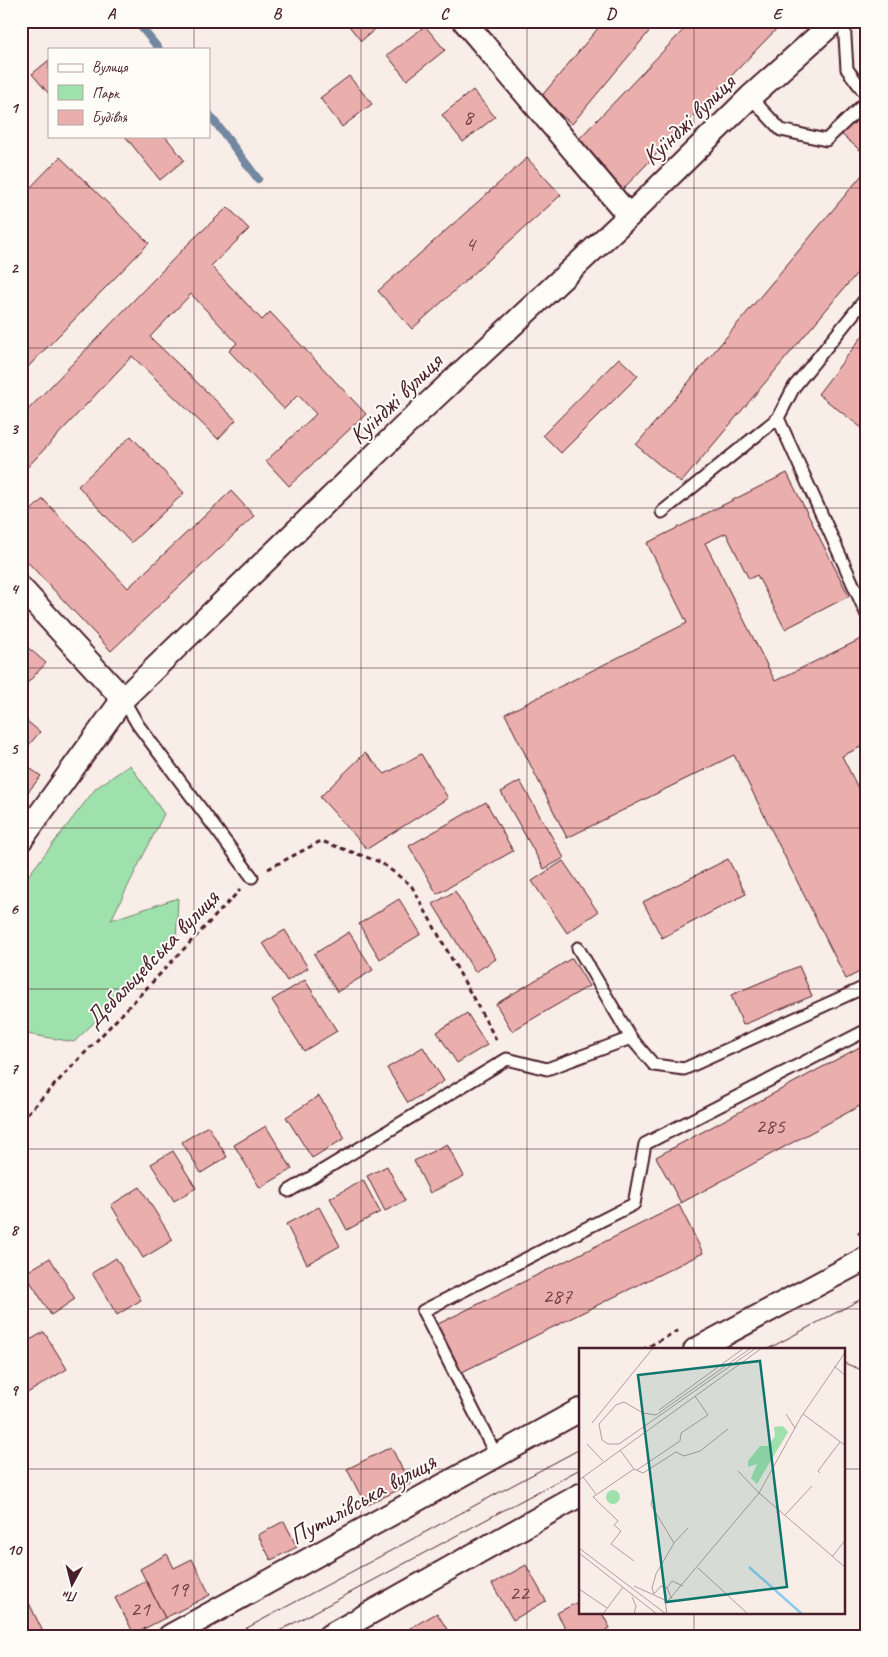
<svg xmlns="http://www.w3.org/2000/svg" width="888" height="1657" viewBox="0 0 888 1657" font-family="Caveat,sans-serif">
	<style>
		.green { fill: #9fe1ac; stroke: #74806c }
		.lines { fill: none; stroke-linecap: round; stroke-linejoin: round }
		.stream { stroke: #7287a0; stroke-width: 8 }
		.building { fill: #eaafac; stroke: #4a1f2b }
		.service-casing { stroke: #4a1f2b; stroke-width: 15 }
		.minor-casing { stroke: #4a1f2b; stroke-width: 26 }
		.path { stroke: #4a1f2b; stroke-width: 3; stroke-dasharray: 5 4; stroke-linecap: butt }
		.service { stroke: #fdfcf7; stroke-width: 11 }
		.minor { stroke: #fdfcf7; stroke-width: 22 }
		.tram { stroke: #4a1f2b; stroke-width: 1 }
		.grid { fill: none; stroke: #4a1f2b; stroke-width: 1; stroke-opacity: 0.55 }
		.labels { text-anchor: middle; stroke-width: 4; stroke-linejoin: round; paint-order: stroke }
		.number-label { font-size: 22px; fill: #72434b }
		.street-label { font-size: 25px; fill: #4a1f2b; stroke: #fdfcf7 }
		.inset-river { fill: none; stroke: #8dccee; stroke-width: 2.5 }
		.inset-road { fill: none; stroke: #b39b9c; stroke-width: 1 }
		.view { fill: #0f766e; fill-opacity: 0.15; stroke: #0f766e; stroke-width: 2.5 }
		.inset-edge { fill: none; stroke: #4a1f2b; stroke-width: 2.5 }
		.neatline { fill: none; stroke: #4a1f2b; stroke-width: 2 }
		.grid-label { font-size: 16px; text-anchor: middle; font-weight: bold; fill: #4a1f2b }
	</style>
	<rect width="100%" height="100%" fill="#f9ede8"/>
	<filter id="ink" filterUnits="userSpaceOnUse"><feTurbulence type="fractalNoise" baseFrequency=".02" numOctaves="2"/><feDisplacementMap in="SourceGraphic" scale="10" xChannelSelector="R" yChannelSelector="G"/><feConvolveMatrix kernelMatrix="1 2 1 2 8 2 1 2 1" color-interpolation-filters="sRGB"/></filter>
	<g filter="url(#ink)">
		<polygon class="green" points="130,765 164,814 111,920 178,898 176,943 74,1042 21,1033 21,885 96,788"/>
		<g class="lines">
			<g class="stream">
				<polyline points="136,21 159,49"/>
				<polyline points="209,114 258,179"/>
			</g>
		</g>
		<g class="building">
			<polygon points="345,21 385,21 361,41"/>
			<polygon points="604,21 658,21 572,124 540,98"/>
			<polygon points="692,21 784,21 622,190 574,144"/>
			<polygon points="425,26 445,50 407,80 387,55"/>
			<polygon points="49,60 49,94 32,74"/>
			<polygon points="349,76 372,104 342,127 320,98"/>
			<polygon points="473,90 495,117 463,142 442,115"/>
			<polygon points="850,109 867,122 867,156 834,128"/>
			<polygon points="125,136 165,136 184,160 160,180"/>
			<polygon points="60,157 149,243 21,374 21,197"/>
			<polygon points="527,158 561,195 412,329 378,291"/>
			<polygon points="867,169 867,261 681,483 636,445"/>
			<polygon points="228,207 249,229 211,266 262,320 270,312 366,414 289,486 266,461 316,414 298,395 284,409 229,351 237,343 191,294 150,337 236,420 218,439 132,356 21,474 21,417 189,243"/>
			<polygon points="867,330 867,432 818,394"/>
			<polygon points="619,358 638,376 561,453 543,435"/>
			<polygon points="131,436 184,493 131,543 78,486"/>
			<polygon points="787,473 849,596 785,629 757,575 749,579 726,533 705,543 775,681 863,638 867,646 867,744 842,756 867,806 867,968 846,979 734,755 567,838 505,714 687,623 647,543"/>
			<polygon points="231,491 254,516 111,651 21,555 21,509 27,514 43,499 128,588"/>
			<polygon points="25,645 46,663 21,690 21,650"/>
			<polygon points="21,716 40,732 21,754"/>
			<polygon points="365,753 385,774 421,754 448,798 367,849 320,797"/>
			<polygon points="21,762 41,776 28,792 21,787"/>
			<polygon points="520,781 564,858 544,869 501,792"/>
			<polygon points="486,802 513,851 437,894 409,846"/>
			<polygon points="728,859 746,894 662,938 643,902"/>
			<polygon points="563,861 598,912 567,933 532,881"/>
			<polygon points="455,891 496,959 475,972 433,904"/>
			<polygon points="399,899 421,934 380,959 359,924"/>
			<polygon points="285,930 308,968 287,981 263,943"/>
			<polygon points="349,932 373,970 337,992 314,954"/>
			<polygon points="572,958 589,986 512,1031 496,1004"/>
			<polygon points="799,966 812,996 743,1025 731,995"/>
			<polygon points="305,980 337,1031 304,1051 272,1000"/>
			<polygon points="467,1013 487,1045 457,1063 437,1032"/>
			<polygon points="867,1043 867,1102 681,1203 656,1157"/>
			<polygon points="423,1047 444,1081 408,1103 387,1068"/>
			<polygon points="319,1096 345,1138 312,1158 286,1117"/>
			<polygon points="208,1126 227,1157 201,1173 182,1142"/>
			<polygon points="266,1126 292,1169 260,1188 234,1145"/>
			<polygon points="447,1144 464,1176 430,1193 414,1161"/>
			<polygon points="173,1151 196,1188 174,1201 151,1164"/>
			<polygon points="387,1166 405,1201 385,1211 367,1176"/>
			<polygon points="363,1180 380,1212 347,1230 330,1198"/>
			<polygon points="140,1187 173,1240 143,1258 111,1205"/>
			<polygon points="679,1205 703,1253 460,1373 436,1325"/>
			<polygon points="319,1207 340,1246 307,1264 286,1224"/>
			<polygon points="50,1258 75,1299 51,1315 25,1273"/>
			<polygon points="116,1258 141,1300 117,1315 92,1273"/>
			<polygon points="44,1332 67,1369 24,1395 21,1391 21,1345"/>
			<polygon points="391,1447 410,1484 366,1506 347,1469"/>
			<polygon points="284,1521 297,1547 271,1560 258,1535"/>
			<polygon points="167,1554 174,1568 192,1559 210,1595 165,1618 140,1569"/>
			<polygon points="526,1565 546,1601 513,1620 492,1584"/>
			<polygon points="146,1581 165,1618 134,1634 115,1598"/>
			<polygon points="580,1601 580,1613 602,1613 610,1628 595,1636 570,1636 557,1613"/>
			<polygon points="29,1603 45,1636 21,1636 21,1607"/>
			<polygon points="437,1613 451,1636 407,1636 405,1631"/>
		</g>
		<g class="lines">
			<g class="service-casing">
				<g id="service">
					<polyline points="844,21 847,69 867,96"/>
					<polyline points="750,97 781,130 826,140 867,101"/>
					<polyline points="867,297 794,387 778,418 867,615"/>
					<polyline points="662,512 778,418"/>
					<polyline points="123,699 138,725 252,877"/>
					<polyline points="578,948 631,1038"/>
					<polyline points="289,1191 507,1059 547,1069 631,1038 654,1065 684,1069 867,986"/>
					<polyline points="496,1455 423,1311 634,1204 645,1144 867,1030"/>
				</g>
			</g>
			<g class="minor-casing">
				<g id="minor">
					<polyline points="464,21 629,216"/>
					<polyline points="21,588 123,699"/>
					<polyline points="21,840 123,699 417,414 629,216 750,97 835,21"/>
					<polyline points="695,1350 867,1258"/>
					<polyline points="170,1636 580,1410"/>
					<polyline points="329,1636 580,1495"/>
				</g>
			</g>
			<g class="path">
				<polyline points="268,869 321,841 380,862 411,885 498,1043"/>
				<polyline points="21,1120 240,890"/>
				<polyline points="858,1234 867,1229"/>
				<polyline points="642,1350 681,1329"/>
			</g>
			<use href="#service" class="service"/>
			<use href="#minor" class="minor"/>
			<g class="tram">
				<polyline points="766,1350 867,1296"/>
				<polyline points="844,1363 867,1372"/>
				<polyline points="232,1636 580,1449"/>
				<polyline points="270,1636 580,1469"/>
			</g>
		</g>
	</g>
	<path class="grid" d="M194,21V49M361,21V1636M527,21V1636M694,21V1350M194,136V1636M21,188H867M21,348H867M21,508H867M21,668H867M21,828H867M21,989H867M21,1149H867M21,1309H867M21,1469H580M844,1469H867M694,1613V1636"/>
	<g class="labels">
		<g class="number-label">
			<text x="468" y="124">8</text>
			<text x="470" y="251">4</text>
			<text x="770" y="1133">285</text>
			<text x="557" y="1303">287</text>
			<text x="178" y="1596">19</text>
			<text x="519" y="1600">22</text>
			<text x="140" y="1616">21</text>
		</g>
		<g class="street-label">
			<text transform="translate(688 119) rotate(-44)" y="9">Куїнджі вулиця</text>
			<text transform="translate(395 398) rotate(-44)" y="9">Куїнджі вулиця</text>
			<text transform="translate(151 958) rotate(-46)" y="9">Дебальцевська вулиця</text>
			<text transform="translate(362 1498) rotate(-29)" y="9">Путилівська вулиця</text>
		</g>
	</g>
	<g transform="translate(579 1348)">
		<rect width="266" height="266" fill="#f9ede8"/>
		<path d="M204,78L209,84L178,136L172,130L178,116L169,119V113L181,98H189L196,88L195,79ZM27 149a7 7 0 1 1 14 0a7 7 0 1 1-14 0Z" fill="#9fe1ac"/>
		<path class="inset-river" d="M170,219L223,266"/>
		<path class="inset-road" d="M172,0L77,67L64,65L45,54L37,57L20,76L23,92L29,96H40L177,0M255,18L267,28M80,62L165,0M207,66L216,80M224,66L267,98M13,75L74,0M8,96L24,113M41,102L55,121L64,125L97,104L105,108L121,103L149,81M58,122L101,93L102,85L129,67L116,48M159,123L180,145L267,220M241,125L239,123L261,94M4,129L17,146M0,132L183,0M73,151L72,157L95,195L77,226L73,240L75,246M206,167L233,138M95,195L109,180M0,200L87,266M0,205L78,266M253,209L267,191M55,213L32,196L42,183L35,177L39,173L14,149L55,121M119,220L169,266M55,238L86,252L88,266M0,241L28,260M75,246L82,238L88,240M53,249L57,258L55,266M93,251L88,240L93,233L104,238M88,254L180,145L222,69L267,3M24,266L44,239"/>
		<path class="view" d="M181,13L208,239L87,254L59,27Z"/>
		<rect width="266" height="266" class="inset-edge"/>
	</g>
	<rect width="888" height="1657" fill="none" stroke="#fdfcf7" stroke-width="55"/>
	<rect x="48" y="48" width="162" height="90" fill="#fdfcf7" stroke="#b5a4a5"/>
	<rect x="58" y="64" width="25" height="8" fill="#fdfcf7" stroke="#b5a4a5"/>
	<text x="92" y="72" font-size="15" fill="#4a1f2b">Вулиця</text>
	<rect x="58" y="85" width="25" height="15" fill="#9fe1ac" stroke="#b5a4a5"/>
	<text x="92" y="98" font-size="15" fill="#4a1f2b">Парк</text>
	<rect x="58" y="110" width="25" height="15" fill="#eaafac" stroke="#b5a4a5"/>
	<text x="92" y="122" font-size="15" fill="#4a1f2b">Будівля</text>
	<g transform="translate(72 1584) rotate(187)" stroke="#fdfcf7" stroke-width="4" paint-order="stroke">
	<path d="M0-4L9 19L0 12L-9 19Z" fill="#4a1f2b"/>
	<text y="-8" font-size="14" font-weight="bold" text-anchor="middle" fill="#4a1f2b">Пн</text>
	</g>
	<rect x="28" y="28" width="832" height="1602" class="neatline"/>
	<g class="grid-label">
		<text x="111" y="19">A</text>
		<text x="277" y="19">B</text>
		<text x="444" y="19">C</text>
		<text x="611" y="19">D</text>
		<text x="777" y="19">E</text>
		<text x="14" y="113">1</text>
		<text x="14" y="273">2</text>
		<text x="14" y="434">3</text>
		<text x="14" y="594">4</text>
		<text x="14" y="754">5</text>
		<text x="14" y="914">6</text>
		<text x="14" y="1074">7</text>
		<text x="14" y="1235">8</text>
		<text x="14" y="1395">9</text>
		<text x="14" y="1555">10</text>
	</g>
</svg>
